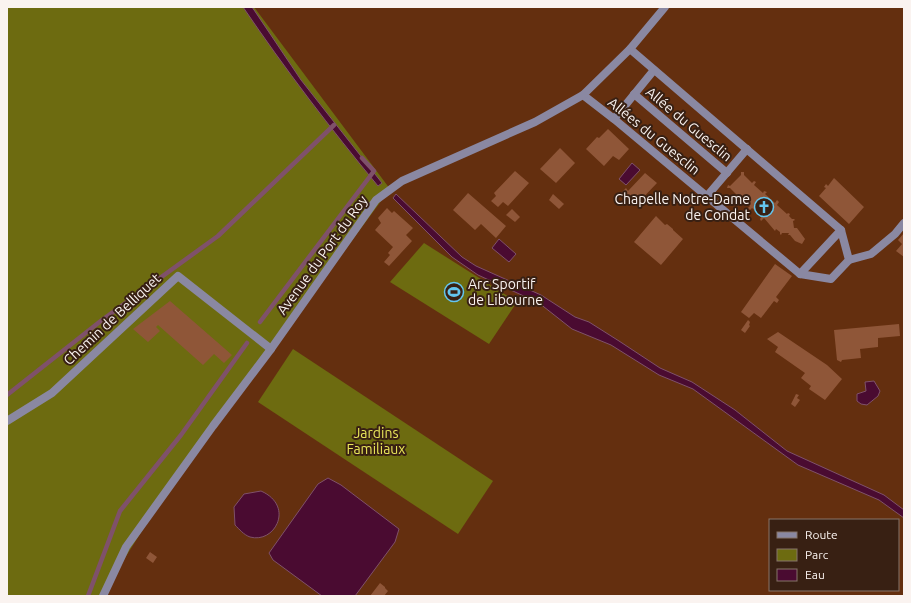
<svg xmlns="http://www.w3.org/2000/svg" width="911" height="603" viewBox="0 0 911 603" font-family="Ubuntu,sans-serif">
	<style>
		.green { fill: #6d6b10 }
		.water { fill: #4a0b31; stroke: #7f516a }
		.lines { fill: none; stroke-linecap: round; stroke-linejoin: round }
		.stream { stroke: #7f516a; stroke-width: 4.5 }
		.building { fill: #8f5638 }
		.street { stroke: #8a88a2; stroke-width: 8 }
		.labels { text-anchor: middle; stroke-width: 4; stroke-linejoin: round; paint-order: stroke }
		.street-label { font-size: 14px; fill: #faf3f0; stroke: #382013 }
		.poi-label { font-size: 14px; fill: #faf3f0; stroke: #382013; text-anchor: end }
		.park-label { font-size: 14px; fill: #e9e65a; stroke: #382013 }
	</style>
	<rect width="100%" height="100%" fill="#642f0f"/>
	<g class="green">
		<polygon points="7,7 254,7 390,189 169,488 101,596 7,596"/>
		<polygon points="424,243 517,302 489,344 390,282"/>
		<polygon points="293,349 493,481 458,534 258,402"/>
	</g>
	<g class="water">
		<path d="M243,7H252L301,80L382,183L378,186C330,128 285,69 243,7Z"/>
		<polygon points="632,163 640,170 626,185 619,179"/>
		<polygon points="396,194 462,257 476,266 541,295 575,317 589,322 619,341 660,368 692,382 735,410 787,451 884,495 904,510 904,518 879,500 798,465 693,389 659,375 611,345 572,329 539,303 478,275 452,257 393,198"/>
		<polygon points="499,239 516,254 509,262 492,248"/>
		<polygon points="874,381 880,391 878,396 867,405 861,404 857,401 857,394 866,391 865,382"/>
		<polygon points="328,478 341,485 399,529 395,542 355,596 322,596 273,560 269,553 318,484"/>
		<path d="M261,491C295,506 275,544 250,537C244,535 239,529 235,525L234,507L244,494Z"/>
	</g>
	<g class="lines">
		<g class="stream">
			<polyline points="260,322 374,171 362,158"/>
			<polyline points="7,395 102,320 218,236 334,125"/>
			<polyline points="88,596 120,511 181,435 247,343"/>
		</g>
	</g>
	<g class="building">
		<polygon points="608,129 629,149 619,160 613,156 604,166 586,149 597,137 599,138"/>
		<polygon points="560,148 575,163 556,183 540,169"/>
		<polygon points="515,171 529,183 508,206 503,202 498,207 491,201 496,196 494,193"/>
		<polygon points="741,172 744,172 744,175 752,183 754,181 756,182 754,185 763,193 764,191 767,192 765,194 775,203 777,200 779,202 777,205 787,214 788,213 790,214 789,216 792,219 794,219 795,220 793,221 794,228 797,228 805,239 802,244 795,241 790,235 788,235 789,233 782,233 781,235 780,234 780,232 776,229 775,231 764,218 761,221 760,219 762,216 752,208 750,210 748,208 750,206 741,198 739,200 737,199 739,197 730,188 727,188 728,185 730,186 741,175"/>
		<polygon points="645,173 657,183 635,206 621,193 626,188 628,191"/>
		<polygon points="834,178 864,207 849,224 819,196 826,188 824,187 826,184 828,186"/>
		<polygon points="468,193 506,226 496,238 481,224 475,230 453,210"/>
		<polygon points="553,194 564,204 559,209 549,200"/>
		<polygon points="387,208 392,213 394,211 413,228 406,235 412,241 389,266 384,262 390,255 388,253 393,247 375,230 381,223 378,218"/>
		<polygon points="512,209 520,217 515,222 506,215"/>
		<polygon points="656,216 665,225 667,224 673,229 673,230 683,239 661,265 634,242"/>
		<polygon points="904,233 904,257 896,251 902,244 898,240"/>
		<polygon points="775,264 792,276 776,297 779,300 777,303 774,301 761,318 754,313 749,318 741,312"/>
		<polygon points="170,301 232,355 224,363 214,354 203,365 158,325 156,327 160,331 148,342 133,329"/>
		<polygon points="748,320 750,322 749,325 750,326 745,333 741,330"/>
		<polygon points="899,324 900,336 878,338 878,347 860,349 861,358 842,360 841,362 837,360 834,330"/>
		<polygon points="778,332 827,365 842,379 825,400 809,389 811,386 801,378 805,373 775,352 778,347 767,339"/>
		<polygon points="796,394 799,395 797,398 800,400 795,407 791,404"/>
		<polygon points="150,552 157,557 153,563 146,558"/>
		<polygon points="380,583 385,587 385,588 388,591 384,596 370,596"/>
	</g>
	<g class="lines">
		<g class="street">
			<polyline points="634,94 727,173"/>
			<polyline points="583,95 614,119 800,274 831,279 849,260 841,230 630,49"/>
			<polyline points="614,119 654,70"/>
			<polyline points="707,196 747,149"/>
			<polyline points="849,260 871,254 895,234 904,223"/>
			<polyline points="800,274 841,230"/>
			<polyline points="7,421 52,393 178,276 271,349"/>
			<polyline points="103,596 126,547 213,426 271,349 376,200 402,181 535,122 583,95 630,49 665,7"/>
		</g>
	</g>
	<defs>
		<g id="church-ring" transform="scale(1)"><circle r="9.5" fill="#382013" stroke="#64c5ee" stroke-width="1.5"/><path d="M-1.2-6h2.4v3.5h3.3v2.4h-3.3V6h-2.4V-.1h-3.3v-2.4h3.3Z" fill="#64c5ee"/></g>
		<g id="stadium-ring" transform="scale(1)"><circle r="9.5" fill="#382013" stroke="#64c5ee" stroke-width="1.5"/><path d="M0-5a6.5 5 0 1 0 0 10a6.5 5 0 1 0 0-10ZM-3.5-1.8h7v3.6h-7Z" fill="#64c5ee"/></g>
	</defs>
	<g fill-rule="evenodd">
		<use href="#church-ring" x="764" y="207"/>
		<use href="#stadium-ring" x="454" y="292"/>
	</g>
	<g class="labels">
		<g class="street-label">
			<text transform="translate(689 124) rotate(40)" y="5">Allée du Guesclin</text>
			<text transform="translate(654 136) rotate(39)" y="5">Allées du Guesclin</text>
			<text transform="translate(322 255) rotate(-54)" y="5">Avenue du Port du Roy</text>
			<text transform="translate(112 319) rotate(-43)" y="5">Chemin de Belliquet</text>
		</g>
		<g class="poi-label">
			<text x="750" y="204">Chapelle Notre-Dame<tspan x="750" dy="16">de Condat</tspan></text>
			<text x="468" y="289" text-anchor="start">Arc Sportif<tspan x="468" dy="16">de Libourne</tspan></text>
		</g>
		<g class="park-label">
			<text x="376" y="438">Jardins<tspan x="376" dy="16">Familiaux</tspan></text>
		</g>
	</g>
	<rect width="911" height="603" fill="none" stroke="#faf3f0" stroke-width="16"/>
	<rect x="769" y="519" width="130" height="72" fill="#382013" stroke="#86746b"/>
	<rect x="777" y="532" width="20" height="6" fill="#8a88a2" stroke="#86746b"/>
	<text x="805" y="539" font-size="12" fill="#faf3f0">Route</text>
	<rect x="777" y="549" width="20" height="12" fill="#6d6b10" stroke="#86746b"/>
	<text x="805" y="559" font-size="12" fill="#faf3f0">Parc</text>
	<rect x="777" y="569" width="20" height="12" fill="#4a0b31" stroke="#86746b"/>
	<text x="805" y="579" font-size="12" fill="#faf3f0">Eau</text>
</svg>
